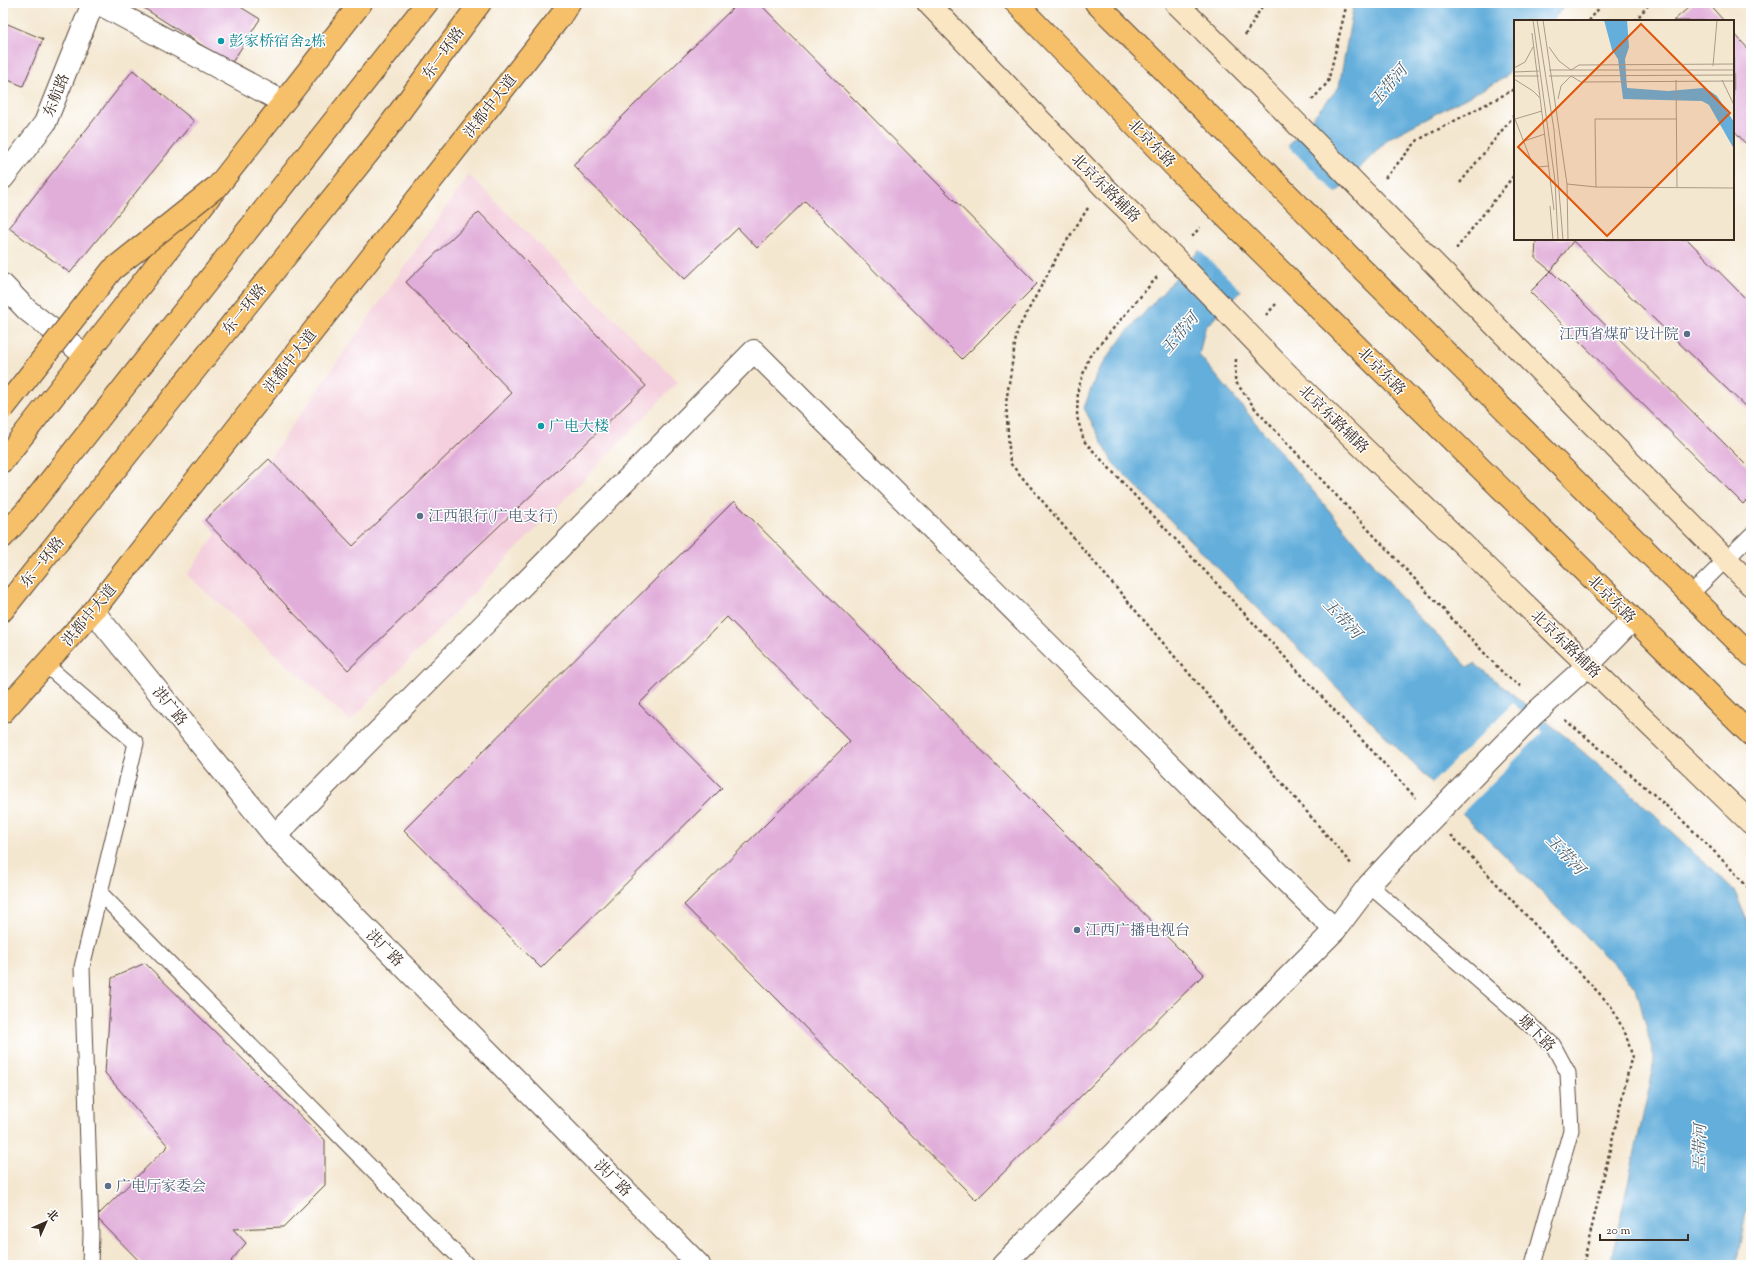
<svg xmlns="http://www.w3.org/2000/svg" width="1754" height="1268" viewBox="0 0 1754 1268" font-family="'Sorts Mill Goudy','Noto Serif SC',serif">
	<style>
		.built { fill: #f4cfdd }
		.water { fill: #63aedb; stroke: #4f6c7c }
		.pier { fill: #f4e7d0 }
		.building { fill: #e1aeda }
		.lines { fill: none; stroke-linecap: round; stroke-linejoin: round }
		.lane-casing { stroke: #574639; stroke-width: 17 }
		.street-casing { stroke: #574639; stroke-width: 24 }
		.secondary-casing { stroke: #574639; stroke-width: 24 }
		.primary-casing { stroke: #574639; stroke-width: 24 }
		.highway-casing { stroke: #574639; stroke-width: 24 }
		.path { stroke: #574639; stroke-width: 2.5; stroke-dasharray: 3 3; stroke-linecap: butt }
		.lane { stroke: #fff; stroke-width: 15 }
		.street { stroke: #fff; stroke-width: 22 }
		.secondary { stroke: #fbe6c4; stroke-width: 22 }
		.primary { stroke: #f6c06b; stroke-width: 22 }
		.highway { stroke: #f6c06b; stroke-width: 22 }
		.street-bridge-casing { stroke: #574639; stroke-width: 24; stroke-linecap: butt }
		.secondary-bridge-casing { stroke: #574639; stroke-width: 24; stroke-linecap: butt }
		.primary-bridge-casing { stroke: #574639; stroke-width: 24; stroke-linecap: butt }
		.street-bridge { stroke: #fff; stroke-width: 22 }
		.secondary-bridge { stroke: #fbe6c4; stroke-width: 22 }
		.primary-bridge { stroke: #f6c06b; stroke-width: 22 }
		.culture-dot { fill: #0f9aa8; stroke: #fff; stroke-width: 1.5 }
		.service-dot { fill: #5c6f8a; stroke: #fff; stroke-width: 1.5 }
		.labels { text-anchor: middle; stroke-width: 3; stroke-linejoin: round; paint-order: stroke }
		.culture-label { font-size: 15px; fill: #0d838f; stroke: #fff; text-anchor: start }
		.street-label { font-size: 15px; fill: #3b2a1e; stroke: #fff }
		.service-label { font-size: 15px; fill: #4e5e75; stroke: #fff; text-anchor: start }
		.water-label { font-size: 16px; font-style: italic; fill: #4b5f6a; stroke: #fff }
		.inset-road { fill: none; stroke: #aa9b89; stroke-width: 1 }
		.view { fill: #df570d; fill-opacity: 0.15; stroke: #df570d; stroke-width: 2 }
		.inset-edge { fill: none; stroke: #3b2a1e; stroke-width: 2 }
	</style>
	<rect width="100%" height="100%" fill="#fff"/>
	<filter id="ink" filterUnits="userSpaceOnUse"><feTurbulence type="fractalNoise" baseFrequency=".025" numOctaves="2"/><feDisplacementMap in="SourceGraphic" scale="8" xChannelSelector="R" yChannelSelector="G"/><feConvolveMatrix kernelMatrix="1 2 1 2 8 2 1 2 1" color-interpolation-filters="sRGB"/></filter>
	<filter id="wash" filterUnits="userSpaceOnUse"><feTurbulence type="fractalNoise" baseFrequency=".012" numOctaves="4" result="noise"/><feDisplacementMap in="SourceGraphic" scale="16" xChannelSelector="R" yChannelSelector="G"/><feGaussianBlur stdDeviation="0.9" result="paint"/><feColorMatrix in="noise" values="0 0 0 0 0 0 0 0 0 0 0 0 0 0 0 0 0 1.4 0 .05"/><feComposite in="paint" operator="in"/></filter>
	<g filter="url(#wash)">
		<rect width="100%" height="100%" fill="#f4e7d0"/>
		<polygon class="built" points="469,175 678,382 350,721 187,575"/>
		<polygon class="water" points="1354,3 1567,3 1552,21 1515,21 1515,65 1504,78 1389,138 1205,328 1199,355 1394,588 1398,595 1468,667 1475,664 1561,733 1632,794 1735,892 1751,930 1751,1190 1737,1265 1610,1265 1655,1061 1636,987 1113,463 1084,408 1098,370 1125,334 1165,290 1339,87"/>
		<g class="pier">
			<polygon points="1287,145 1337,194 1243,292 1198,249"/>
			<polygon points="1513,703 1543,732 1461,814 1431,784"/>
		</g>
		<g id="blocks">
			<g class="building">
				<polygon points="136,3 234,3 260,19 231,64"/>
				<polygon points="738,3 759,3 1037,284 962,359 805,201 757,248 738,228 685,279 573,165"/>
				<polygon points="1694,3 1708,3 1724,21 1673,21"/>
				<polygon points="3,22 43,39 23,86 3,78"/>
				<polygon points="1733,32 1751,52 1751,138 1745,143 1733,129"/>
				<polygon points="133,70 194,121 70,273 9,228"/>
				<polygon points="479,212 646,386 348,670 205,520 269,459 353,546 512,393 406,282"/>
				<polygon points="1536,239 1687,239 1751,304 1751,412 1573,241 1551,271 1535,258"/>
				<polygon points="1551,271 1751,470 1751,496 1743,504 1530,292"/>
				<polygon points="734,501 1204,974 976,1200 684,905 850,741 727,617 639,704 722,788 541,968 404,830"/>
				<polygon points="145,963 325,1140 325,1185 283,1227 233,1229 246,1243 231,1261 235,1265 143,1265 96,1217 168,1146 105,1073 112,978"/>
			</g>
		</g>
	</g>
	<g filter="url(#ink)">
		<use href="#blocks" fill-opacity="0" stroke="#574639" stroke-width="1"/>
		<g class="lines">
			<g class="lane-casing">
				<g id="lane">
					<polyline points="1690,595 1751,535"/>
					<polyline points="46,665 136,743 82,967 91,1234 90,1265"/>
					<polyline points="1369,885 1553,1045 1568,1073 1571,1130 1533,1265"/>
					<polyline points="100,893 467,1265"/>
				</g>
			</g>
			<g class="street-casing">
				<g id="street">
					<polyline points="98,3 283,102"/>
					<polyline points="3,178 45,123 93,3"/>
					<polyline points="3,285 27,310 85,355"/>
					<polyline points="93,611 275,836 699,1265"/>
					<polyline points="1533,715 1588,665 1633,619"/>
					<polyline points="275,836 754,351 1335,930"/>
					<polyline points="1003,1265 1335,930 1369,885 1407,844"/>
				</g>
			</g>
			<g class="secondary-casing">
				<g id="secondary">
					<polyline points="928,3 1103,186 1133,215"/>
					<polyline points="1176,3 1251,77"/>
					<polyline points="1406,235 1751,585"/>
					<polyline points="1288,375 1751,823"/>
				</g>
			</g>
			<g class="primary-casing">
				<g id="primary">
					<polyline points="1016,3 1180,172"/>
					<polyline points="1096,3 1222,128"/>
					<polyline points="1353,260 1751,655"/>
					<polyline points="1312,302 1751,735"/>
					<polyline points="3,461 361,3"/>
					<polyline points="3,712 93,611 560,17 569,3"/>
				</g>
			</g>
			<g class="highway-casing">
				<g id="highway">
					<polyline points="3,537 27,510 427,3"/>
					<polyline points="3,610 378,141 480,3"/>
				</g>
			</g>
			<g class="path">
				<polyline points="1589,21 1603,3"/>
				<polyline points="1635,21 1650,3"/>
				<polyline points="1245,35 1264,3"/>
				<polyline points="1312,100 1328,82 1347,3"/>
				<polyline points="1385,178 1418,140 1515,89"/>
				<polyline points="1460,183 1515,114"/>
				<polyline points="1088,208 1059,253 1017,331 1006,403 1010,463 1352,865"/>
				<polyline points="1192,237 1200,227"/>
				<polyline points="1456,249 1515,174"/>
				<polyline points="1157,277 1089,357 1078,389 1077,417 1084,441 1416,798"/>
				<polyline points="1266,315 1276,304"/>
				<polyline points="1236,359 1235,381 1257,411 1505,675 1523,688"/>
				<path d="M1565,720C1630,773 1695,827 1751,891"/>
				<polyline points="1451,835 1611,1006 1626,1035 1632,1055 1583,1265"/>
			</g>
			<use href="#lane" class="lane"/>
			<use href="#street" class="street"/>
			<use href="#secondary" class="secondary"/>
			<use href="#primary" class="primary"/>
			<use href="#highway" class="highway"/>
			<g class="street-bridge-casing">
				<polyline id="street-bridge" points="1407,844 1533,715"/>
			</g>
			<g class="secondary-bridge-casing">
				<g id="secondary-bridge">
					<polyline points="1251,77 1406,235"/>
					<polyline points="1133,215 1288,375"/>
				</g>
			</g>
			<g class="primary-bridge-casing">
				<g id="primary-bridge">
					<polyline points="1222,128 1353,260"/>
					<polyline points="1180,172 1312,302"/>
					<polyline points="3,409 112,270 216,187"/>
				</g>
			</g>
			<use href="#street-bridge" class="street-bridge"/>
			<use href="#secondary-bridge" class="secondary-bridge"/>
			<use href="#primary-bridge" class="primary-bridge"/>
		</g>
	</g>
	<g class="culture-dot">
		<circle cx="221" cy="41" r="4"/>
		<circle cx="541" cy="426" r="4"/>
	</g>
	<g class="service-dot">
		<circle cx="1687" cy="334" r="4"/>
		<circle cx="420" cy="516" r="4"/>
		<circle cx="1077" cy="930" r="4"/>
		<circle cx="108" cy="1186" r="4"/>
	</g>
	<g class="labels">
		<g class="culture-label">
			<text x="229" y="46">彭家桥宿舍2栋</text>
			<text x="549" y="431">广电大楼</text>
		</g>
		<g class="street-label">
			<text transform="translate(443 53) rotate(-54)" y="5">东一环路</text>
			<text transform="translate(56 95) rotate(-68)" y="5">东航路</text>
			<text transform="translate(490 106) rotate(-52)" y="5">洪都中大道</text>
			<text transform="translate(1152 143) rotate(46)" y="5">北京东路</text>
			<text transform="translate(1106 188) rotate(45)" y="5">北京东路辅路</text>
			<text transform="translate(244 309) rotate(-51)" y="5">东一环路</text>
			<text transform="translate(290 361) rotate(-52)" y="5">洪都中大道</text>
			<text transform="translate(1382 371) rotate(45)" y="5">北京东路</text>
			<text transform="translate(1334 419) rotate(44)" y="5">北京东路辅路</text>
			<text transform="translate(42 562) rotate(-51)" y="5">东一环路</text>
			<text transform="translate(1612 599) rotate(45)" y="5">北京东路</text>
			<text transform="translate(89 615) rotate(-50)" y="5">洪都中大道</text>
			<text transform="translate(1566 644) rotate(44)" y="5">北京东路辅路</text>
			<text transform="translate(170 706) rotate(51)" y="5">洪广路</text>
			<text transform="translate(385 948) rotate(45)" y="5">洪广路</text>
			<text transform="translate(1537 1033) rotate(45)" y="5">塘下路</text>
			<text transform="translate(613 1178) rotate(45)" y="5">洪广路</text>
		</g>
		<g class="service-label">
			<text x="1679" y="339" text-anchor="end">江西省煤矿设计院</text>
			<text x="428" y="521">江西银行(广电支行)</text>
			<text x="1085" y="935">江西广播电视台</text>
			<text x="116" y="1191">广电厅家委会</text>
		</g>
		<g class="water-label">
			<text transform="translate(1388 85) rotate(-50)" y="6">玉带河</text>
			<text transform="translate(1179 333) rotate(-50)" y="6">玉带河</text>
			<text transform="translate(1343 618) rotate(47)" y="6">玉带河</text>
			<text transform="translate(1566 854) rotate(47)" y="6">玉带河</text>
			<text transform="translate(1699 1148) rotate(-89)" y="6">玉带河</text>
		</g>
	</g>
	<g transform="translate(1514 20)">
		<rect width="220" height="220" fill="#f4e7d0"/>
		<path d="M90,0H113L115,27L111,39L113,68L154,71L189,68L196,71L203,76L220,102V129L195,85L188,81L109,79L104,39L98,30Z" fill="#63aedb"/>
		<path class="inset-road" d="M19,0L41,161L44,220M23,0L40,110L49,220M29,0L53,164L54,220M18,13L40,190M35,27L45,41L57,50L65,45L220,44M199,46L203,0M0,48L11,42L19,27M35,50H220M0,52L25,51M0,56H25M35,56L220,55M0,59L19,71L26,78M162,60L163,167M208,60L220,85M44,79L47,66L57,56L67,62L220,61M28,91L1,99L18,143L24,147L35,146M10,121L31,114M53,164L82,167L220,168M82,167L81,99H163M36,186L39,220"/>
		<path class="view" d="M127,4L216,93L93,216L4,127Z"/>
		<rect width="220" height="220" class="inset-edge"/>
	</g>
	<rect width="1754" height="1268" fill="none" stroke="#fff" stroke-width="16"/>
	<g transform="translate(46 1222) rotate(45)" stroke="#ffffff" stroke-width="3" paint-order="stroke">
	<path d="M0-3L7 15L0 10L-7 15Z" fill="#3b2a1e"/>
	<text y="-6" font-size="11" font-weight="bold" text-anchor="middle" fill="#3b2a1e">北</text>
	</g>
	<path d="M1600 1234v6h88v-6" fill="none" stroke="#3b2a1e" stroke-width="2"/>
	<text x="1606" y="1234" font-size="12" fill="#3b2a1e" stroke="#ffffff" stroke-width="3" paint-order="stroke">20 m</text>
</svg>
